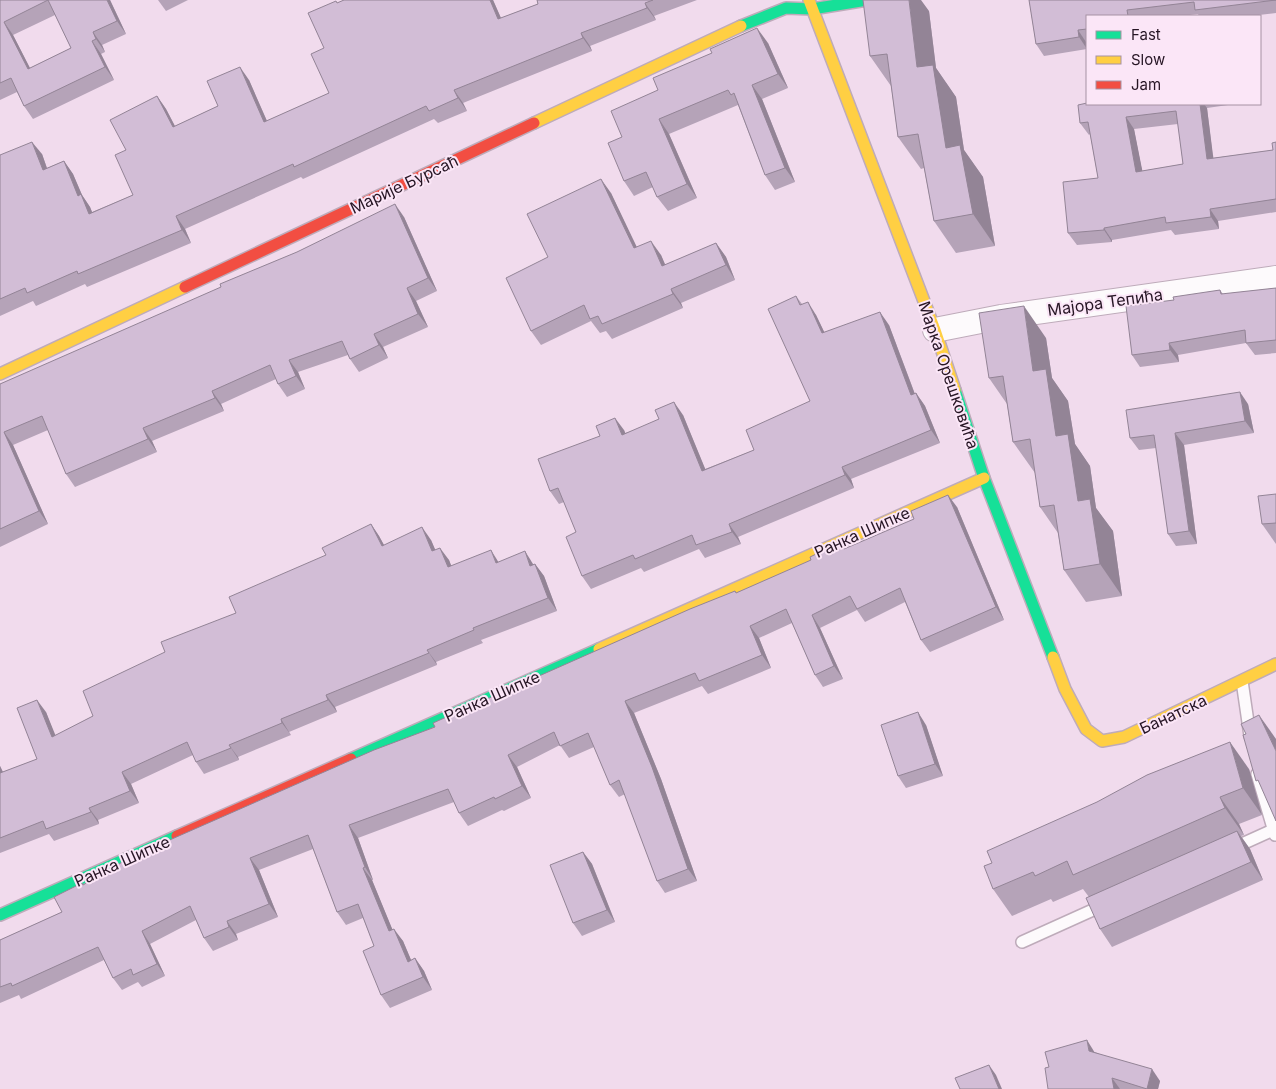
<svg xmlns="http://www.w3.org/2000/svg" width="1276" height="1089" viewBox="0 0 1276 1089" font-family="Inter,sans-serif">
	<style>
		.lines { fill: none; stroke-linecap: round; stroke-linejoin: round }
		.lane-casing { stroke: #beabba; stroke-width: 14 }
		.street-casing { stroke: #beabba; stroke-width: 26 }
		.fast-casing { stroke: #beabba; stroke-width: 14 }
		.slow-casing { stroke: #beabba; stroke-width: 14 }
		.jam-casing { stroke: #beabba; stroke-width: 14 }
		.lane { stroke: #fdfafc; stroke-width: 11 }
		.street { stroke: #fdfafc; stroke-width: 24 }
		.fast { stroke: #16e098; stroke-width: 11 }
		.slow { stroke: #ffcf43; stroke-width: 11 }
		.jam { stroke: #f24e42; stroke-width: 11 }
		.wall { fill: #b5a3b8; fill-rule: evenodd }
		.shaded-wall { fill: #938496 }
		.building { fill: #d2bdd6; stroke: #938496; fill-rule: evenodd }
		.labels { text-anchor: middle; stroke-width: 4; stroke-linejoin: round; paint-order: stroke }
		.street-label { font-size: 16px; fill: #261524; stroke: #fbe6f7 }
	</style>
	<rect width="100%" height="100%" fill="#f1dbed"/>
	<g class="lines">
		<g class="lane-casing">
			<g id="lane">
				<polyline points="1242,681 1250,736"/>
				<polyline points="1257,774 1275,835"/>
				<polyline points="1231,849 1273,830"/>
				<polyline points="1022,942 1104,905"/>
			</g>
		</g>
		<g class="street-casing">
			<polyline id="street" points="935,330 1001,317 1276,278"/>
		</g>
		<g class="fast-casing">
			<g id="fast">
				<polyline points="741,26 786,8 812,9 867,0"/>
				<polyline points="955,390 984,478 1053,657"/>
				<polyline points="351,759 599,649"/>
				<polyline points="0,915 177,836"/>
			</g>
		</g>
		<g class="slow-casing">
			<g id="slow">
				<polyline points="809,0 935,330 955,390"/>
				<polyline points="534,123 741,26"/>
				<polyline points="0,374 185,287"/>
				<polyline points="599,649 984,478"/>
				<polyline points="1053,657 1065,689 1086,729 1102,741 1124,737 1276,664"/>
			</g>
		</g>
		<g class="jam-casing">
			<g id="jam">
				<polyline points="185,287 534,123"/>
				<polyline points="177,836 351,759"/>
			</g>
		</g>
		<use href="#lane" class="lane"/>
		<use href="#street" class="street"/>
		<use href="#fast" class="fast"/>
		<use href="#slow" class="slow"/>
		<use href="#jam" class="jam"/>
	</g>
	<g class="wall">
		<path d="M0,0H110L126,34L102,45L105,52L101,54L114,80L33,119L24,106L17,92L0,100ZM55,15L71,48L30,68L13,35Z"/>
		<polygon points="158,0 188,0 166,11"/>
		<polygon points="344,0 493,0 501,18 538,4 537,0 697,0 654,16 656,20 590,46 592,51 463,103 467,111 438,123 434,119 303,179 301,177 185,229 191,243 87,287 85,284 36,306 33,301 0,316 0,155 42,154 47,168 64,161 73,174 82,195 90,207 92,212 133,195 126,150 157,96 166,109 175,126 218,106 249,80 267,121 329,93 324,48 337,3"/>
		<polygon points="1029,0 1276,0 1276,13 1250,16 1199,16 1198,14 1182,16 1087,16 1087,42 1086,42 1087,49 1044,56 1036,44"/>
		<polygon points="929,11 936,68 956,97 964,150 983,177 995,246 956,253 934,221 924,168 921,169 898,137 891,86 870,56"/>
		<polygon points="768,43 788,88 762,99 795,182 775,190 765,175 738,105 669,134 697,198 668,211 657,197 653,187 634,196 624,181 622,137 658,90"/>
		<path d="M1087,104H1235L1207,108L1213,158L1273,150L1276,142V212L1218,221L1219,229L1175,235L1171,230L1112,240V242L1077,245L1068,233L1098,178L1090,134L1089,135L1080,123ZM1178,124L1183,164L1142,171L1134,129Z"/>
		<polygon points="611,193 636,247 661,255 665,265 716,243 726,257 735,280 681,303 683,308 612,339 606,331 600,333 591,321 541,345 531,331 548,257"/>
		<polygon points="404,217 437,291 416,301 428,327 383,347 388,358 359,372 350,359 348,355 298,372 305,389 287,397 278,384 276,379 221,404 224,411 152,441 157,452 75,487 66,474 48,430 13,445 48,524 0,547 0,384"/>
		<polygon points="1276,288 1276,353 1255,355 1246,343 1178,355 1179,362 1140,367 1132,355 1174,300 1220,290 1223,294"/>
		<polygon points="796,296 802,304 816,315 824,332 889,325 915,394 916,393 925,406 940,443 851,479 854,488 738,537 741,544 705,558 699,549 644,572 641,568 591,589 582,576 576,532 564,502 559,504 550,491 600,436 624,430 625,433 683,415 705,469 754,450 810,401"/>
		<polygon points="1046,338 1052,378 1068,401 1075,444 1090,466 1096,508 1113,531 1122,596 1086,602 1064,570 1058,533 1040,507 1035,473 1013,442 1007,404 989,378"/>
		<polygon points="1248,404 1254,433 1184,445 1197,544 1176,546 1168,534 1156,448 1139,450 1130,438"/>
		<polygon points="1276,494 1276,544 1262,524"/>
		<polygon points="957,507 1004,620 930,652 921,640 905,602 865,622 857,610 820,628 843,679 823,687 815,675 792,623 759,638 771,668 708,694 702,686 634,713 661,779 697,881 665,893 657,881 625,794 619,797 610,785 594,747 569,758 560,745 517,767 531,798 504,811 502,810 468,826 459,813 454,802 358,838 373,880 372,880 392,929 403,941 411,960 415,958 424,971 432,990 390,1008 381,995 374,946 363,918 346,925 337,912 313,849 259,870 278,917 236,934 238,940 213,951 204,938 196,920 150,944 165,976 142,987 138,982 122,990 113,978 104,960 21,999 19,995 0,1003 0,940 62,912 83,885 735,591 736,593 845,549"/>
		<polygon points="371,524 379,536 384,545 431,540 435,550 449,560 451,566 498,562 533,564 534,565 535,564 544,576 557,611 481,640 483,643 436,662 437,665 335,707 337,712 289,732 291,735 238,757 239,760 204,774 196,762 193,755 131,784 139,803 98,820 99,824 54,841 49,834 0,853 0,766 3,772 37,759 46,712 55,736 93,716 165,652 236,613 326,555"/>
		<polygon points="926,725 943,776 906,788 898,776"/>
		<polygon points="1249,769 1262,815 1239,824 1244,835 1241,836 1250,849 1263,880 1112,947 1100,929 1089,897 1083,889 1053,902 1051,899 1012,916 993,889"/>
		<polygon points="583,852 592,864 615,922 582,936 573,923"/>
		<polygon points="1095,1052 1160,1081 1158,1089 1048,1089"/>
	</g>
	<g class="shaded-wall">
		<polygon points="107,0 110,0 126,34 117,21"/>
		<polygon points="490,0 493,0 507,32 498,19"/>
		<polygon points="909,0 921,0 929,11 936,68 956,97 964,150 983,177 995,246 973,214 946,148 917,67"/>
		<polygon points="645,3 654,16 656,20 647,8"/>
		<polygon points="4,22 13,35 37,82 28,69"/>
		<polygon points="757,28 768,43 788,88 778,74"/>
		<polygon points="1078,30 1086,42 1087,49 1079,37"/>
		<polygon points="93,32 102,45 105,52 96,39"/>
		<polygon points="581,33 590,46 592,51 583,38"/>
		<polygon points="92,41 101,54 114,80 105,67"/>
		<polygon points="240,67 249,80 273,135 264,122"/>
		<polygon points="752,85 762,99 795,182 785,168"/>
		<polygon points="454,90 463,103 467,111 458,98"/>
		<polygon points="157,96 166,109 182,140 173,127"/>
		<polygon points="1200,104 1204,104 1207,108 1215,171 1207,159"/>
		<polygon points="1126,117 1134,129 1145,184 1136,172"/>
		<polygon points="659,119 669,134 697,198 687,184"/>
		<polygon points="32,142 42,154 52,183 43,170"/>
		<polygon points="64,161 73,174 82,195 90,207 98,227 78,196"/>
		<polygon points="601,179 611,193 644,262 634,248"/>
		<polygon points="395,204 404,217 437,291 428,278"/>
		<polygon points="1210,209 1218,221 1219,229 1211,217"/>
		<polygon points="176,216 185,229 191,243 182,230"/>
		<polygon points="1104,228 1112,240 1112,242 1104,230"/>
		<polygon points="651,241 661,255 672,280 662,266"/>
		<polygon points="716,243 726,257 735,280 726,265"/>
		<polygon points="407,288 416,301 428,327 418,314"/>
		<polygon points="671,289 681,303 683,308 673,294"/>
		<polygon points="808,302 816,315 831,346 822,333"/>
		<polygon points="1024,306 1046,338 1052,378 1068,401 1075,444 1090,466 1096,508 1113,531 1122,596 1100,564 1033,371"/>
		<polygon points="880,312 889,325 920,408 911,395"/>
		<polygon points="374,334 383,347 388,358 379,345"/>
		<polygon points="1169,343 1178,355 1179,362 1170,350"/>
		<polygon points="289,360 298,372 305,389 296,376"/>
		<polygon points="212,391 221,404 224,411 215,398"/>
		<polygon points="1240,392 1248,404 1254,433 1245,421"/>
		<polygon points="916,393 925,406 940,443 931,430"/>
		<polygon points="674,402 683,415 711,483 702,471"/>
		<polygon points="615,418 624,430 631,447 622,435"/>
		<polygon points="143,428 152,441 157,452 148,439"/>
		<polygon points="4,432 13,445 48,524 39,511"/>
		<polygon points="1175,433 1184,445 1197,544 1189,531"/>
		<polygon points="842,467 851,479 854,488 845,475"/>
		<polygon points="948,495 957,507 1004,620 996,607"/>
		<polygon points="371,524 379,536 391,558 382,546"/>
		<polygon points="729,524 738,537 741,544 732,532"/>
		<polygon points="422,527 431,540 441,563 432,551"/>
		<polygon points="440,548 449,560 457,580 448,567"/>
		<polygon points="491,550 499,563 496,563"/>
		<polygon points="525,551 533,564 539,578 530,566"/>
		<polygon points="535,564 544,576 557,611 548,598"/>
		<polygon points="812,615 820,628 843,679 834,666"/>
		<polygon points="750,626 759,638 771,668 762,655"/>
		<polygon points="427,650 436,662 437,665"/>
		<polygon points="326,695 335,707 337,712 328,700"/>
		<polygon points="37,700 46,712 61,749 52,737"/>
		<polygon points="625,701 634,713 661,779 697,881 688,869"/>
		<polygon points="918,712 926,725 943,776 935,764"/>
		<polygon points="1259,715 1276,739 1276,751"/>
		<polygon points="281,719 289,732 291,735 282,723"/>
		<polygon points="1230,742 1249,769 1262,815 1243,788"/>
		<polygon points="229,745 238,757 239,760"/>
		<polygon points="508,755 517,767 531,798 522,786"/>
		<polygon points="0,766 9,785 0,772"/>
		<polygon points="122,772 131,784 139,803 130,791"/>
		<polygon points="1220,797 1239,824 1244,835 1225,808"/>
		<polygon points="89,808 98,820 99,824 91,812"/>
		<polygon points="349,825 358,838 373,880 365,867"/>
		<polygon points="1237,831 1250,849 1263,880 1251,862"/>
		<polygon points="583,852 592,864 615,922 607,910"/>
		<polygon points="250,858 259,870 278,917 269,904"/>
		<polygon points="363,868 372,880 398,943 389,931"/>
		<polygon points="227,921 236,934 238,940 229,927"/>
		<polygon points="394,929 403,941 417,974 408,962"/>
		<polygon points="142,931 150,944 165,976 157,964"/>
		<polygon points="415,958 424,971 432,990 423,977"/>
		<polygon points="1087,1040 1095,1053 1089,1051"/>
		<polygon points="989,1065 996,1075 1002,1089 999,1089"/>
		<polygon points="1152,1069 1160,1081 1158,1089 1147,1089"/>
		<polygon points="1112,1078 1120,1089 1114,1089"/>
	</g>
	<g class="building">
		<path d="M0,0H107L117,21L93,32L96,39L92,41L105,67L24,106L11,78L0,83ZM48,0L71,48L28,69L4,22Z"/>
		<polygon points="344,0 490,0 498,19 538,4 537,0 653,0 645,3 647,8 581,33 583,38 454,90 458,98 429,111 426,106 294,167 293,164 176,216 182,230 78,274 77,271 27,293 25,288 0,299 0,155 32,142 43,170 64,161 78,196 81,194 89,214 133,195 115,155 126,150 110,120 157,96 173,127 218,106 207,81 240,67 264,122 329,93 311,54 324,48 308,13 336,1 337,3"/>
		<polygon points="863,0 909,0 917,67 933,65 946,148 960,145 973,214 934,221 918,134 898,137 887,54 870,56"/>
		<polygon points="1029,0 1276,0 1195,10 1194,2 1127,10 1128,16 1087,16 1087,29 1078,30 1079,37 1036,44"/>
		<polygon points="757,28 778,74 752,85 785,168 765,175 734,93 731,95 728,90 659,119 687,184 657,197 646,172 624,181 608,143 622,137 611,111 658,90 653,78 712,53 710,49"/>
		<path d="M1087,103L1200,104L1207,159L1273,150L1272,143L1276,142V199L1210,209L1211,217L1166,223L1165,217L1104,228V230L1068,233L1063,182L1098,178L1088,122L1080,123L1078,105ZM1176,111L1183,164L1136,172L1126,117Z"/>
		<polygon points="601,179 634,248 651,241 662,266 716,243 726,265 671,289 673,294 602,324 598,316 590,319 584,305 531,331 506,278 548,257 527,214"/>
		<polygon points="395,204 428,278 407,288 418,314 374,334 379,345 350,359 342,341 289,360 296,376 278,384 270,365 212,391 215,398 143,428 148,439 66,474 42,416 4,432 39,511 0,529 0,384 221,287 220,284 297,252"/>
		<polygon points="1276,288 1276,340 1246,343 1245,330 1169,343 1170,350 1132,355 1126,306 1174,300 1173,297 1220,290 1221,294"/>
		<polygon points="796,296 800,305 808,302 822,333 880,312 911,395 916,393 931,430 842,467 845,475 729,524 732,532 696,545 692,535 635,559 633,555 582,576 566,537 576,532 558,488 550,491 538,459 600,436 596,426 615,418 622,435 659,419 655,410 674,402 702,471 754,450 746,430 810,401 768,309"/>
		<polygon points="1024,306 1033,371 1046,369 1056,436 1068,434 1078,501 1090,499 1100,564 1064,570 1054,505 1040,507 1030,439 1013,442 1003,376 989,378 979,313"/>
		<polygon points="1240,392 1245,421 1175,433 1189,531 1168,534 1154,435 1130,438 1126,410"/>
		<polygon points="1276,494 1276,523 1262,524 1258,496"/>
		<polygon points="948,495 996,607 921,640 900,588 857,609 850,596 812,615 834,666 815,675 786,609 750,626 762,655 699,681 695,673 625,701 652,767 688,869 657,881 619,780 610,785 588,733 560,746 554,732 508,755 522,786 495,799 494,797 459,813 448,789 349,825 365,867 363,868 389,931 394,929 408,962 415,958 423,977 381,995 363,951 374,946 358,904 337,912 308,835 250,858 269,904 227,921 229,927 204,938 190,906 142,931 157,964 133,975 131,969 113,978 98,947 12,986 11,983 0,987 0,940 62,912 54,897 82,883 83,885 131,857 374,750 435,727 433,723 690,609 735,591 736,593 811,560 810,557 841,542 844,549 914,519 911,511"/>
		<polygon points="371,524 382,546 422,527 432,551 440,548 448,567 491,550 496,563 525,551 530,566 535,564 548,598 473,628 474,630 427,650 429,653 326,695 328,700 281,719 282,723 229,745 231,748 196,762 187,742 122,772 130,791 89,808 91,812 46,829 43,821 0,838 0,772 0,773 37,759 17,708 37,700 52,737 93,716 83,691 165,652 161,642 236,613 229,597 326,555 322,548"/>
		<polygon points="918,712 935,764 898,776 881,725"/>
		<polygon points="1259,715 1276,751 1276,821 1258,780 1256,781 1243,735 1246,734 1241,724"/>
		<polygon points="1230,742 1243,788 1220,797 1225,808 1073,875 1067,861 1035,876 1033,872 993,889 984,866 992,863 987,851 1097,802 1147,775"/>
		<polygon points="1237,831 1251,862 1100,929 1086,898"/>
		<polygon points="583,852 607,910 573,923 550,865"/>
		<polygon points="1087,1040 1089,1051 1152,1069 1147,1089 1112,1078 1114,1089 1048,1089 1045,1068 1049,1067 1045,1052"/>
		<polygon points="989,1065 999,1089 960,1089 955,1078"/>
	</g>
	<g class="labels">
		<g class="street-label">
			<text transform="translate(404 184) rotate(-25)" y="6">Марије Бурсаћ</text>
			<text transform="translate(1105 302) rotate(-8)" y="6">Мајора Тепића</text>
			<text transform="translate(949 375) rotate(71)" y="6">Марка Орешковића</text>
			<text transform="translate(862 532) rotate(-24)" y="6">Ранка Шипке</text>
			<text transform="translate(492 696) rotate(-24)" y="6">Ранка Шипке</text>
			<text transform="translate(1173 714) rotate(-25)" y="6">Банатска</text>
			<text transform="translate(122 861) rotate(-24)" y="6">Ранка Шипке</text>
		</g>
	</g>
	<rect x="1086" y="15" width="175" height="90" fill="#fbe6f7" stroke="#a692a3"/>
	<rect x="1096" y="31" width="25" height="8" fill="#16e098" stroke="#a692a3"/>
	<text x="1131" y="40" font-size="15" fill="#261524">Fast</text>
	<rect x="1096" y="56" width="25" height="8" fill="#ffcf43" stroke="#a692a3"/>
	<text x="1131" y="65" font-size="15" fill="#261524">Slow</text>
	<rect x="1096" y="81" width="25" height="8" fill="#f24e42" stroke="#a692a3"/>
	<text x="1131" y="90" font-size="15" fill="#261524">Jam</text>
</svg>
